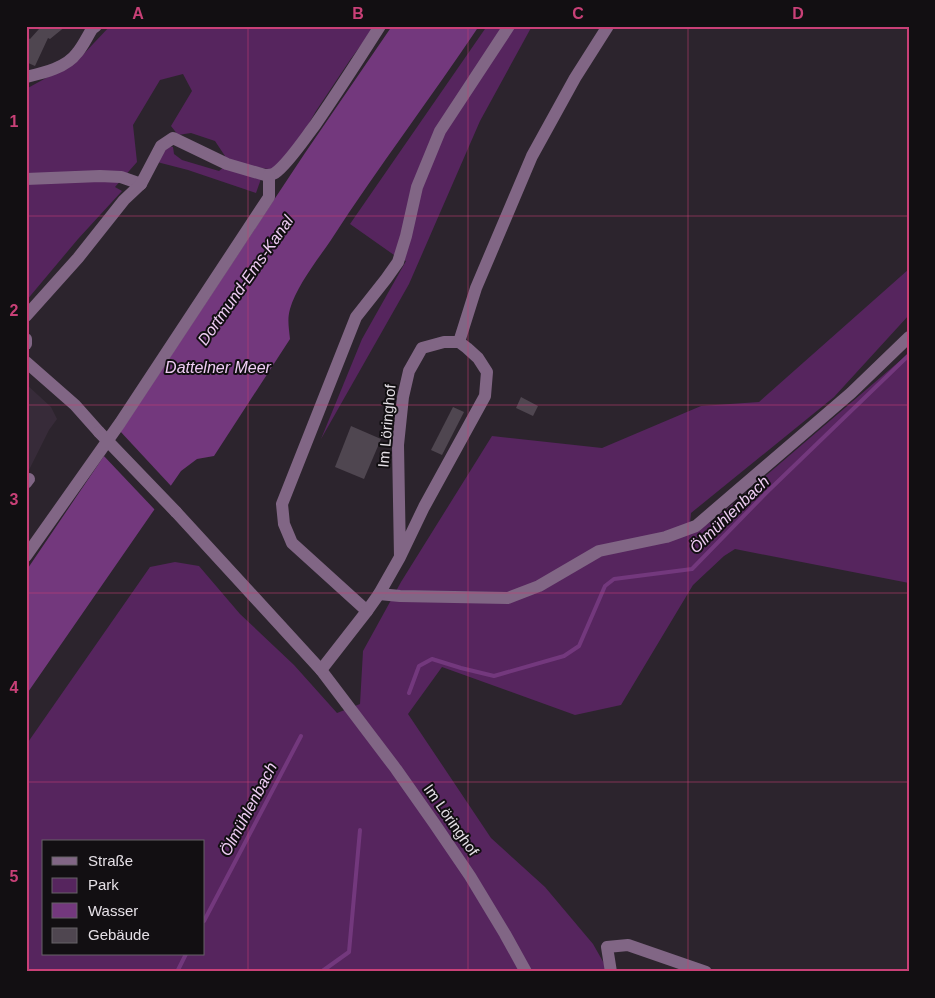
<svg xmlns="http://www.w3.org/2000/svg" width="935" height="998" viewBox="0 0 935 998" font-family="Arial,sans-serif">
	<style>
		.built { fill: #372b39 }
		.green { fill: #56255e; fill-rule: evenodd }
		.water { fill: #73387d }
		.pier { fill: #2c242d }
		.lines { fill: none; stroke-linecap: round; stroke-linejoin: round }
		.stream { stroke: #73387d; stroke-width: 4 }
		.building { fill: #4f4650 }
		.minor { stroke: #816685; stroke-width: 12 }
		.minor-bridge { stroke: #816685; stroke-width: 12 }
		.grid { fill: none; stroke: #c94077; stroke-width: 1; stroke-opacity: 0.55 }
		.labels { text-anchor: middle; stroke-width: 4; stroke-linejoin: round; paint-order: stroke }
		.street-label { font-size: 15px; fill: #e5e0e6; stroke: #120f12 }
		.water-label { font-size: 16px; font-style: italic; fill: #efcdf4; stroke: #120f12 }
		.neatline { fill: none; stroke: #c94077; stroke-width: 2 }
		.grid-label { font-size: 16px; text-anchor: middle; font-weight: bold; fill: #c94077 }
	</style>
	<rect width="100%" height="100%" fill="#2c242d"/>
	<polygon class="built" points="26,384 51,407 57,419 49,430 26,476"/>
	<g class="green">
		<polygon points="110,26 375,26 350,60 316,111 300,139 274,170 226,162 225,156 215,141 191,133 178,135 171,126 192,91 183,74 160,80 133,125 137,162 115,187 122,191 78,239 26,301 26,89 77,61"/>
		<polygon points="487,26 532,26 480,121 409,284 321,439 362,339 406,261 394,255 350,224"/>
		<polygon points="168,146 173,147 174,154 182,160 219,171 226,165 262,176 256,193 188,170 157,162"/>
		<path d="M909,269V315L834,397L691,513L689,534L714,520L909,353V583L735,549L724,556L693,585L621,705L575,715L442,667L408,714L491,838L545,887L593,944L609,972H26V745L150,567L175,562L199,566L240,614L294,665L337,713L360,704L363,651L401,582L492,436L602,448L701,406L759,402ZM44,842H204V954H44Z"/>
	</g>
	<path class="water" d="M392,26H479C431,98 378,167 331,240C318,259 296,287 290,309C287,319 289,329 290,339L214,456L197,459L181,471L26,695V571L129,419L305,153Z"/>
	<polygon class="pier" points="119,430 172,487 156,511 102,454"/>
	<g class="lines">
		<g class="stream">
			<polyline points="409,693 419,666 432,659 461,668 494,676 564,656 579,646 605,586 614,579 692,569 767,492 909,355"/>
			<polyline points="204,921 301,736"/>
			<polyline points="177,972 186,954"/>
			<polyline points="321,972 349,952 360,830"/>
		</g>
	</g>
	<g class="building">
		<polygon points="35,26 66,26 50,39 48,38 35,66 26,62 26,37 30,39 39,29"/>
		<polygon points="521,397 538,406 533,416 516,408"/>
		<polygon points="453,407 464,412 442,455 431,450"/>
		<polygon points="351,426 381,439 364,479 335,467"/>
	</g>
	<g class="lines">
		<g class="minor">
			<path d="M26,77C43,73 66,68 77,53C83,46 87,37 92,29L96,26"/>
			<polyline points="26,179 100,176 121,177 141,184"/>
			<path d="M26,316L78,258L124,200L141,184L161,146L173,138L227,164L265,175C269,175 272,175 275,173C288,164 305,138 315,125C337,93 359,59 380,26"/>
			<polyline points="26,339 26,344"/>
			<polyline points="459,342 476,288 532,156 575,78 608,26"/>
			<polyline points="26,362 75,405 99,432"/>
			<polyline points="26,483 29,479"/>
			<polyline points="176,512 321,670 396,769 434,823 470,876 505,934 526,972"/>
			<polyline points="26,556 120,423 269,197 269,175"/>
			<polyline points="379,594 400,596 508,598 539,586 599,551 666,537 696,526 851,393 909,337"/>
			<polyline points="367,611 292,543 284,524 282,504 356,317 386,279 398,262 406,236 417,187 440,131 509,26"/>
			<polyline points="321,670 367,611 379,594 400,557 424,507 485,396 487,372 478,358 467,348 459,342 444,342 422,348 409,371 403,397 398,445 400,557"/>
			<polyline points="611,972 607,947 628,945 706,972"/>
		</g>
		<polyline class="minor-bridge" points="99,432 176,512"/>
	</g>
	<path class="grid" d="M248,26V972M468,26V972M688,26V972M26,216H909M26,405H909M26,593H909M26,782H909"/>
	<g class="labels">
		<g class="street-label">
			<text transform="translate(387 426) rotate(-85)" y="5">Im Löringhof</text>
			<text transform="translate(451 820) rotate(55)" y="5">Im Löringhof</text>
		</g>
		<g class="water-label">
			<text transform="translate(245 280) rotate(-55)" y="6">Dortmund-Ems-Kanal</text>
			<text x="218" y="373">Dattelner Meer</text>
			<text transform="translate(729 514) rotate(-44)" y="6">Ölmühlenbach</text>
			<text transform="translate(248 809) rotate(-62)" y="6">Ölmühlenbach</text>
		</g>
	</g>
	<rect width="935" height="998" fill="none" stroke="#120f12" stroke-width="55"/>
	<rect x="42" y="840" width="162" height="115" fill="#120f12" stroke="#666367"/>
	<rect x="52" y="857" width="25" height="8" fill="#816685" stroke="#666367"/>
	<text x="88" y="866" font-size="15" fill="#e5e0e6">Straße</text>
	<rect x="52" y="878" width="25" height="15" fill="#56255e" stroke="#666367"/>
	<text x="88" y="890" font-size="15" fill="#e5e0e6">Park</text>
	<rect x="52" y="903" width="25" height="15" fill="#73387d" stroke="#666367"/>
	<text x="88" y="916" font-size="15" fill="#e5e0e6">Wasser</text>
	<rect x="52" y="928" width="25" height="15" fill="#4f4650" stroke="#666367"/>
	<text x="88" y="940" font-size="15" fill="#e5e0e6">Gebäude</text>
	<rect x="28" y="28" width="880" height="942" class="neatline"/>
	<g class="grid-label">
		<text x="138" y="19">A</text>
		<text x="358" y="19">B</text>
		<text x="578" y="19">C</text>
		<text x="798" y="19">D</text>
		<text x="14" y="127">1</text>
		<text x="14" y="316">2</text>
		<text x="14" y="505">3</text>
		<text x="14" y="693">4</text>
		<text x="14" y="882">5</text>
	</g>
</svg>
